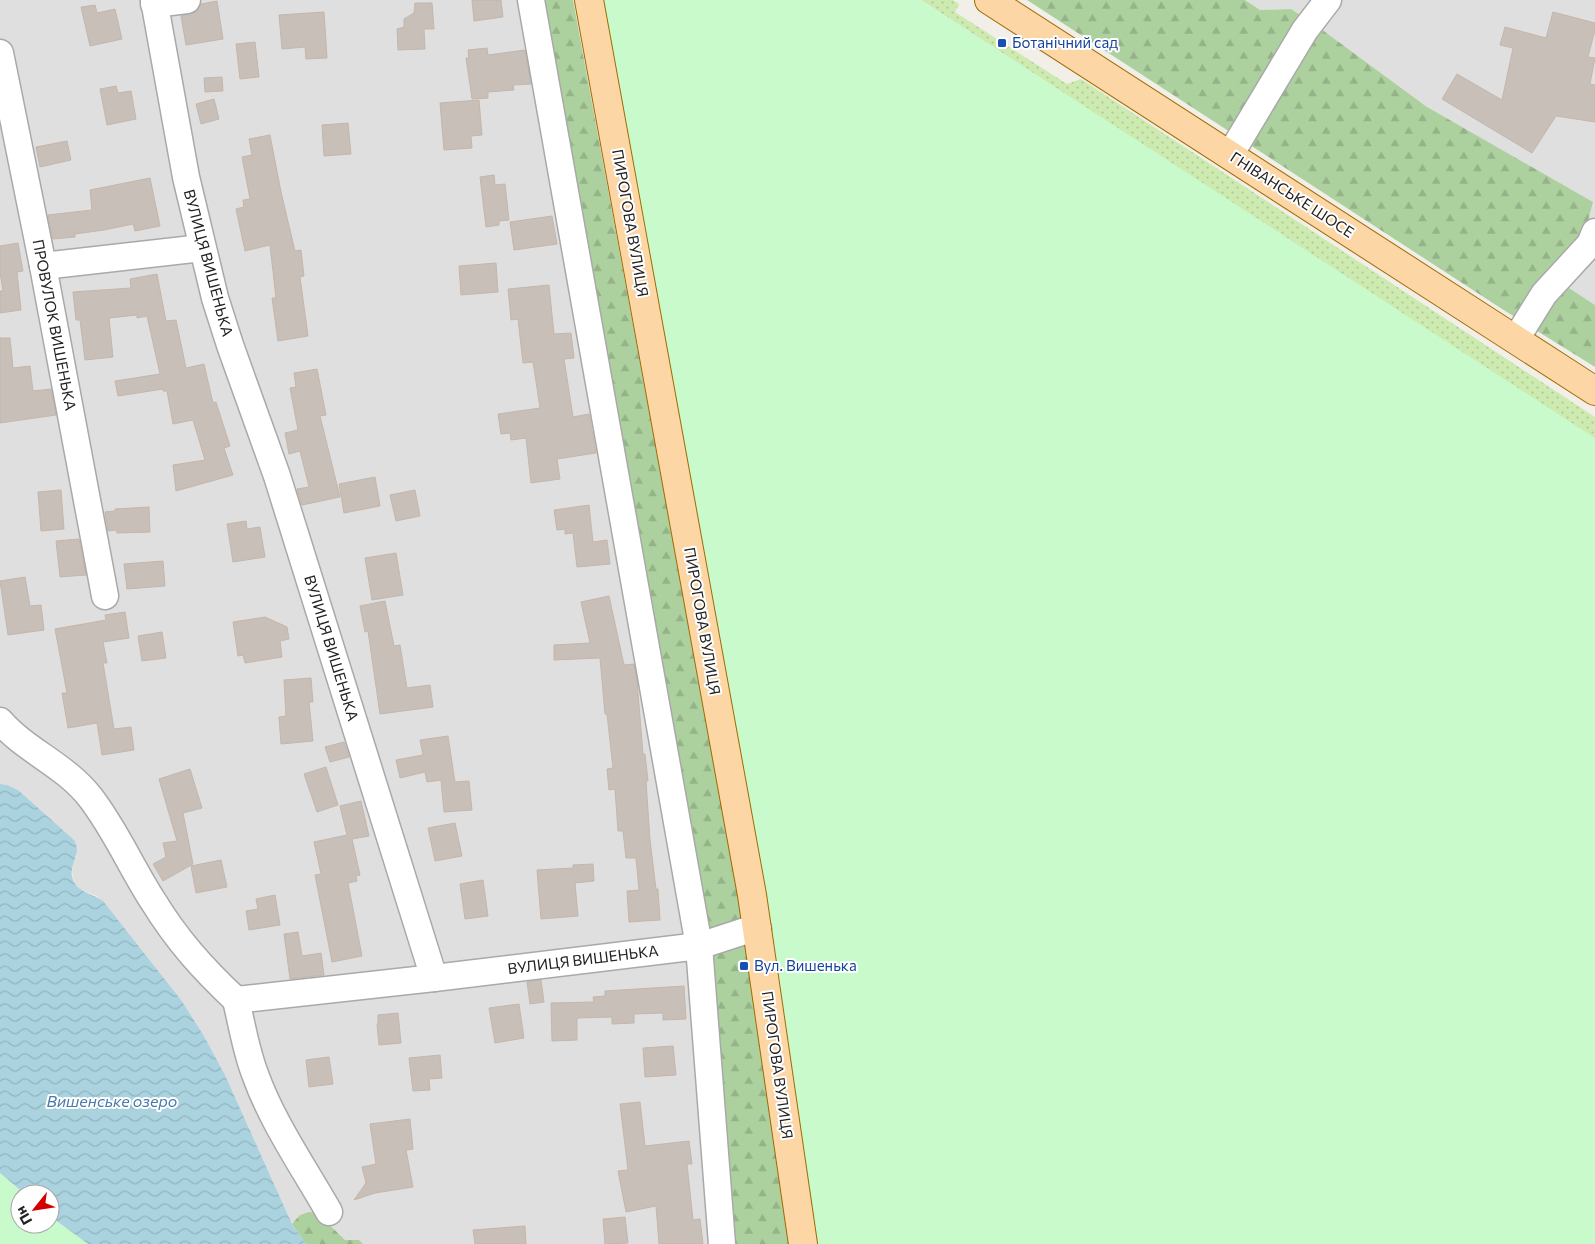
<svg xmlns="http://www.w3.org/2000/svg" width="1595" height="1244" viewBox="0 0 1595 1244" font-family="Commissioner,sans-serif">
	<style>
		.residential { fill: #e0dfdf }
		.grass { fill: url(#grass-dots) }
		.forest { fill: url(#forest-firs) }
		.park { fill: #c8facc }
		.water { fill: url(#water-waves) }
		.building { fill: #c7bfb8; stroke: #c4b6ab }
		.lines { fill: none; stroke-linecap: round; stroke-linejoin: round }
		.minor-casing { stroke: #a9a9a9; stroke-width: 29 }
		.major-casing { stroke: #a06b00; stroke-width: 30 }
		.minor { stroke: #fff; stroke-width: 26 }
		.major { stroke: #fcd6a4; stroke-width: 28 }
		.transit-dot { fill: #1a4fb4; stroke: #fff; stroke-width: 2 }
		.labels { text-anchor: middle; stroke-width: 4; stroke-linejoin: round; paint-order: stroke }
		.transit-label { font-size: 15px; fill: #164399; stroke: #fff; text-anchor: start }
		.street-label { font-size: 15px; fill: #222; stroke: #fff }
		.water-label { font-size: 16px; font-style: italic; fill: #4a7aab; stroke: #fff }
	</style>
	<defs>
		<pattern id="grass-dots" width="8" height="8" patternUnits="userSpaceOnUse" patternTransform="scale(1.25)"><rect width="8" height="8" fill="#cdebb0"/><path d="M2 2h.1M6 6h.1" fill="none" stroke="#b0c997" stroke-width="1.8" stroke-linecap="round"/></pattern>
		<pattern id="forest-firs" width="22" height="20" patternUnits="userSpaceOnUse" patternTransform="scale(1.25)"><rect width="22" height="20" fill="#add19e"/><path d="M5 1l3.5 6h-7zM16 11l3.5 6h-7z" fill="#95b388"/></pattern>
		<pattern id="water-waves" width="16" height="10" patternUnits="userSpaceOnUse" patternTransform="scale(1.25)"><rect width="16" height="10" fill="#aad3df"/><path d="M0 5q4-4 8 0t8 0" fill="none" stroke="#92b5bf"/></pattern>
	</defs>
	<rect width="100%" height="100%" fill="#f2efe9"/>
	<g class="residential">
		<polygon points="0,0 573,0 789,1244 306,1244 292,1224 225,1075 204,1036 97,896 81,890 76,885 73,879 72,870 73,863 77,856 7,785 0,784"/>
		<polygon points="1245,0 1595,0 1595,305 1551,277 1427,107 1317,26 1291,9 1260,10"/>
	</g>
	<polygon class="grass" points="921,0 953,0 959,4 955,12 1067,84 1081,79 1595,417 1595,440"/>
	<g class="forest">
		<polygon points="531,0 573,0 745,931 789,1244 722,1244 699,946"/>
		<polygon points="1027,0 1245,0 1260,10 1291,9 1317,26 1427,107 1593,202 1583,240 1552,277 1595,305 1595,367 1499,307"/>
		<polygon points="309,1212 317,1213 345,1240 359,1240 363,1244 306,1244 292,1224 300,1215"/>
	</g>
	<g class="park">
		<polygon points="589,0 921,0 1595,438 1595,1244 803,1244"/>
		<polygon points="0,1173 25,1194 20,1194 20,1224 50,1224 50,1216 88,1244 0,1244"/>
	</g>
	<path class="water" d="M0,784L7,785L18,790L74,840C84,856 63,868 76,885C82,893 95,895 103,901L181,1000L204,1036L225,1075L292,1224L306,1244H88L50,1216V1194H25L0,1173Z"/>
	<g class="building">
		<polygon points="472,0 501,0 503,17 474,21"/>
		<polygon points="217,1 223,39 186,45 181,16 196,12 201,4"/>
		<polygon points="415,3 432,3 434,29 424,29 425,49 398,50 397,29 404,27 404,19 414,13"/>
		<polygon points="95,5 97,13 115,9 122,39 90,46 81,7"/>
		<polygon points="324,12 327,58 306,59 305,47 282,49 279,15"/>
		<polygon points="1553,12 1595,23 1595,30 1588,57 1595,58 1590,84 1595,85 1595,122 1556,116 1532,153 1442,99 1457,74 1502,100 1513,48 1500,45 1505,27 1546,38"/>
		<polygon points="255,42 259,77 240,79 236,44"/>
		<polygon points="487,48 488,55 525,50 531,84 513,85 514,90 488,92 488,98 472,99 466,58 469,58 468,50"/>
		<polygon points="222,77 223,91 205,92 204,78"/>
		<polygon points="116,86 118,93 131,91 136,119 107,125 100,89"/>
		<polygon points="214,99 219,119 201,124 196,104"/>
		<polygon points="479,100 482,135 471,136 472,148 444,150 440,103"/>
		<polygon points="348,123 351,154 324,156 322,125"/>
		<polygon points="270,135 281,192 295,251 301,250 304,276 300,277 308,336 278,341 272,298 276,298 270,245 245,251 236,209 244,207 243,200 250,199 242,157 252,155 249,139"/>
		<polygon points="67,141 71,160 40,167 36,147"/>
		<polygon points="494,175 495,185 505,184 509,220 499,221 499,225 486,227 480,177"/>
		<polygon points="150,178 160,226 135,231 133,224 104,230 75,234 75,237 53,239 48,215 92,210 90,190"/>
		<polygon points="552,216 557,244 514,250 510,222"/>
		<polygon points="18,243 23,271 17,272 21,310 0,313 0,291 3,291 0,272 0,246"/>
		<polygon points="496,263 498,292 461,295 459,266"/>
		<polygon points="157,274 166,321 176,320 186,368 204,364 213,403 216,402 230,446 224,448 233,475 176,491 173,465 205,460 193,420 173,424 167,391 163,391 163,389 118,396 115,381 160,374 147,316 137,318 137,315 109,318 113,357 85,360 80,320 76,320 73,292 131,288 130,279"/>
		<polygon points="549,285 554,334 571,333 574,358 564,359 573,417 589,414 596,453 557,459 560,479 531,483 526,438 511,440 510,433 501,434 498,414 540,408 533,362 523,363 518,319 511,320 508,289"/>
		<polygon points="0,338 10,338 13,368 30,366 33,391 51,389 56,415 0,423"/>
		<polygon points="317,369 326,415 320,416 340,497 302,505 297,489 309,487 300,451 289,454 285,433 298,430 290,388 296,387 294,373"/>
		<polygon points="375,477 380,506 344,513 339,484"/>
		<polygon points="61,490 64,529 41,531 38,492"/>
		<polygon points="415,490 420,516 396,521 390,495"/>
		<polygon points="589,505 593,542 607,540 610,564 577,567 573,533 565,534 565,529 557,530 554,510"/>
		<polygon points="149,507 150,532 117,533 116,530 108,531 105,512 115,511 115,509"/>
		<polygon points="246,521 247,529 260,527 265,557 233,562 227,524"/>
		<polygon points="79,539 86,575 60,577 56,541"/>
		<polygon points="396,553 403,595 372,600 365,558"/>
		<polygon points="163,561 165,586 127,589 124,564"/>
		<polygon points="25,577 30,606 41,605 44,630 8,635 0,581"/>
		<polygon points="609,596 624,665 634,664 637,681 643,754 645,754 648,781 646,781 650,840 656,889 658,889 660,920 629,922 627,891 639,890 636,858 626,858 623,831 618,831 615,789 609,790 607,769 613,768 607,714 605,714 600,658 554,660 554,645 590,643 581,602"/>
		<polygon points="385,601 394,646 400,645 407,688 430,685 433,707 380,714 368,631 365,632 360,606"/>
		<polygon points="125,612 129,638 103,642 107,663 103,663 114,729 131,727 134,750 102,755 97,723 68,728 62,693 67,693 55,629 106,620 105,615"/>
		<polygon points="265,617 287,627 289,639 280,641 282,657 245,663 243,655 238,656 233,622"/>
		<polygon points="162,632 166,658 142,661 138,636"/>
		<polygon points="311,678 313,702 309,702 313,741 281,744 279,717 286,716 284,680"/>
		<polygon points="448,736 455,782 469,781 472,810 444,812 441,780 427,782 425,772 400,778 396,760 423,755 420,740"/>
		<polygon points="344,742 349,757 330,762 325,747"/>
		<polygon points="326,767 338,805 317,812 304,774"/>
		<polygon points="190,769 202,808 183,813 193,864 163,881 153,864 166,857 163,843 177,841 159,779"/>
		<polygon points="361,801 369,836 352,839 360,875 356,876 357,881 348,883 362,956 332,962 315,875 321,874 314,842 347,835 340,806"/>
		<polygon points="455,823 462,856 435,861 428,828"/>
		<polygon points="221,860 227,887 196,893 191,866"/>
		<polygon points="593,864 594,881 575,883 578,916 541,919 537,870 573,868 573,865"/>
		<polygon points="483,880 488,916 465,919 460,884"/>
		<polygon points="275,895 280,925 249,930 246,911 258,909 256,899"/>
		<polygon points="298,932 302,956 321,953 324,975 290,979 284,934"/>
		<polygon points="541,980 544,1002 530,1004 527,982"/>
		<polygon points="684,986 686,1019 663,1020 663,1013 634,1014 634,1023 612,1024 612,1017 577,1018 577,1040 552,1041 551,1003 594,1002 593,997 605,996 605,991"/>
		<polygon points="519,1004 524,1038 495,1043 489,1008"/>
		<polygon points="398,1013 401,1043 379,1045 377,1024 378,1023 378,1015"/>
		<polygon points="673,1046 676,1075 645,1077 643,1048"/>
		<polygon points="440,1055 442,1078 429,1079 430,1090 413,1091 409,1058"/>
		<polygon points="329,1057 333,1084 309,1087 306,1060"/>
		<polygon points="640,1102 645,1146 689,1141 692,1164 687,1164 693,1220 700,1219 703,1244 659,1244 656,1206 626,1212 618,1171 628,1170 620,1104"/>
		<polygon points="410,1119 413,1149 406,1150 413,1187 375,1193 354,1200 366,1183 362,1167 376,1164 370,1124"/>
		<polygon points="625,1217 628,1243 605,1244 603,1219"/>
		<polygon points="525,1226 526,1244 475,1244 473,1230"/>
	</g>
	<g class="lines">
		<g class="minor-casing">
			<g id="minor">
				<polyline points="154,0 186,177 215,298 230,345 277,476 434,978 699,946 745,931 758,929"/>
				<polyline points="531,0 699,946 722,1244"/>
				<polyline points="154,4 187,0"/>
				<polyline points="0,53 43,266 105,596"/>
				<polyline points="1230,155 1305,30 1328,0"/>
				<polyline points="43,266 202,248"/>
				<polyline points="1516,339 1544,294 1590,244 1595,232"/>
				<path d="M0,721C26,751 65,765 90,797C115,829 131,867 153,901C177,940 202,968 236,1000L434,978"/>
				<path d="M236,1000C242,1025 246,1051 255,1074C272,1122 304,1168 329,1212"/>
			</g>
		</g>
		<g class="major-casing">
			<g id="major">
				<polyline points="589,0 752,895 803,1244"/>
				<polyline points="989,0 1595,391"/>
			</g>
		</g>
		<use href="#minor" class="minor"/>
		<use href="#major" class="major"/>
	</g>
	<g class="transit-dot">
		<rect x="997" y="38" width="10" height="10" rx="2.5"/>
		<rect x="739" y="961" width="10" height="10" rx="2.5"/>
	</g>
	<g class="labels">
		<g class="transit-label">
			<text x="1012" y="48">Ботанічний сад</text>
			<text x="754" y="971">Вул. Вишенька</text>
		</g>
		<g class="street-label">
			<text transform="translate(1292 195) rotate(33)" y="5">ГНІВАНСЬКЕ ШОСЕ</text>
			<text transform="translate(630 223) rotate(80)" y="5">ПИРОГОВА ВУЛИЦЯ</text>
			<text transform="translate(208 263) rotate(75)" y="5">ВУЛИЦЯ ВИШЕНЬКА</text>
			<text transform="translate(54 325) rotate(79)" y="5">ПРОВУЛОК ВИШЕНЬКА</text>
			<text transform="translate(702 621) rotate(80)" y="5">ПИРОГОВА ВУЛИЦЯ</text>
			<text transform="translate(331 648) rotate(73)" y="5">ВУЛИЦЯ ВИШЕНЬКА</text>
			<text transform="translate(583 960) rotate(-7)" y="5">ВУЛИЦЯ ВИШЕНЬКА</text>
			<text transform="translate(777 1065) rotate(82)" y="5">ПИРОГОВА ВУЛИЦЯ</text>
		</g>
		<g class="water-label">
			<text x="112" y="1107">Вишенське озеро</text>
		</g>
	</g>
	<g transform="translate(35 1209) rotate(240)"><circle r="24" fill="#ffffff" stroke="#a7a7a7"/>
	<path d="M0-4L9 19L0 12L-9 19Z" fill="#d40000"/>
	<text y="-8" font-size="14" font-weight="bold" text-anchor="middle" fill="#222222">Пн</text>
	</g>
</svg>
